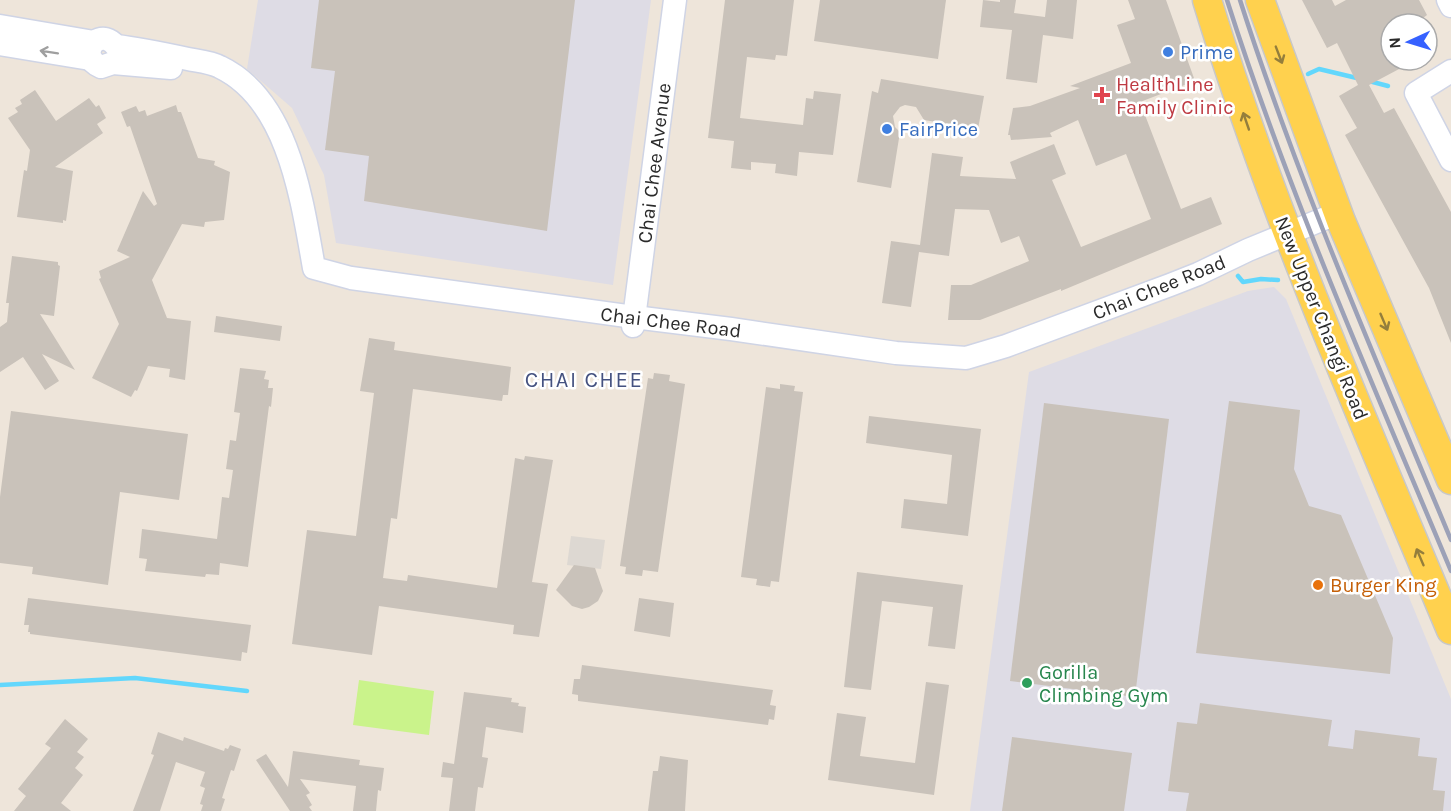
<svg xmlns="http://www.w3.org/2000/svg" width="1451" height="811" viewBox="0 0 1451 811" font-family="Karla,sans-serif">
	<style>
		.industrial { fill: #dedce5 }
		.pitch { fill: #caf38b }
		.plaza { fill: #ddd8d2 }
		.lines { fill: none; stroke-linecap: round; stroke-linejoin: round }
		.stream { stroke: #62d7fc; stroke-width: 4.5 }
		.building { fill: #c9c2ba }
		.minor-casing { stroke: #cfd4e5; stroke-width: 25 }
		.major-casing { stroke: #c8c8c8; stroke-width: 31 }
		.minor { stroke: #fff; stroke-width: 22 }
		.major { stroke: #ffd14e; stroke-width: 28 }
		.rail { stroke: #9ca1b7; stroke-width: 4.5 }
		.oneway { stroke: #9f9f9f }
		.oneway2 { stroke: #947e3c }
		.shop-dot { fill: #3f7fe0; stroke: #fff; stroke-width: 2 }
		.health-dot { fill: #e0444e; stroke: #fff; stroke-width: 2 }
		.food-dot { fill: #e8710a; stroke: #fff; stroke-width: 2 }
		.leisure-dot { fill: #2e9e5b; stroke: #fff; stroke-width: 2 }
		.labels { text-anchor: middle; stroke-width: 5; stroke-linejoin: round; paint-order: stroke }
		.shop-label { font-size: 20px; fill: #366cbe; stroke: #fff; text-anchor: start }
		.health-label { font-size: 20px; fill: #be3a42; stroke: #fff; text-anchor: start }
		.street-label { font-size: 20px; fill: #2a2a2a; stroke: #fff }
		.food-label { font-size: 20px; fill: #c56008; stroke: #fff; text-anchor: start }
		.leisure-label { font-size: 20px; fill: #27864d; stroke: #fff; text-anchor: start }
		.quarter-label { font-size: 22px; letter-spacing: 1.5px; fill: #455280; stroke: #fff }
	</style>
	<rect width="100%" height="100%" fill="#eee5da"/>
	<g class="industrial">
		<polygon points="258,0 651,0 613,285 336,243 324,175 292,108 247,69"/>
		<polygon points="1274,287 1286,299 1451,699 1451,811 970,811 1029,372 1248,291"/>
	</g>
	<polygon class="pitch" points="359,680 434,691 429,735 353,725"/>
	<polygon class="plaza" points="571,536 605,540 601,569 567,565"/>
	<g class="lines">
		<g class="stream">
			<polyline points="1308,74 1319,69 1361,79"/>
			<polyline points="1369,81 1388,86"/>
			<polyline points="1238,276 1243,282 1261,279 1278,280"/>
			<polyline points="0,685 135,678 247,691"/>
		</g>
	</g>
	<g class="building">
		<polygon points="319,0 575,0 547,231 364,201 369,156 325,150 335,71 311,68"/>
		<polygon points="725,0 794,0 787,56 776,55 775,60 747,57 740,118 803,125 806,98 813,99 814,91 841,94 833,155 799,152 797,176 775,173 776,164 751,162 751,170 731,168 734,141 708,138"/>
		<polygon points="820,0 946,0 938,59 814,41"/>
		<polygon points="983,0 1000,2 1000,0 1016,0 1014,13 1045,17 1047,0 1077,0 1073,39 1043,35 1037,83 1006,79 1012,30 980,27"/>
		<polygon points="1128,0 1166,0 1195,81 1140,102 1181,209 1211,197 1222,224 1061,291 1061,289 980,320 948,320 951,285 971,285 1029,261 1019,236 1001,243 989,210 955,209 949,256 919,252 911,307 882,303 891,241 920,245 932,153 963,157 960,176 1016,179 1010,162 1054,144 1066,174 1052,180 1081,247 1151,219 1126,154 1096,166 1078,120 1050,133 1052,137 1011,140 1010,135 1008,135 1013,108 1030,106 1080,88 1070,86 1131,63 1117,25 1135,19"/>
		<polygon points="1302,0 1332,0 1335,6 1346,0 1419,0 1427,15 1423,18 1426,24 1391,24 1391,60 1416,60 1369,85 1384,113 1394,108 1451,212 1451,343 1429,288 1345,135 1357,128 1339,96 1358,85 1337,43 1327,48"/>
		<polygon points="881,79 984,96 978,129 924,120 916,107 905,105 900,107 893,116 895,127 900,132 891,188 857,182 872,91 878,93"/>
		<polygon points="35,90 56,121 89,98 96,107 99,105 106,118 97,124 103,133 55,167 73,171 66,221 63,220 63,223 17,217 24,170 27,171 30,150 8,118 18,112 15,108 22,104 20,100"/>
		<polygon points="176,105 178,112 181,112 198,158 215,161 214,165 230,172 224,220 205,222 204,227 182,224 152,280 167,318 191,321 185,380 169,377 170,369 148,366 137,391 135,390 131,397 92,378 119,324 99,279 101,278 99,271 130,257 117,251 143,191 154,206 157,204 130,126 127,127 121,112 136,106 139,112 145,110 147,116"/>
		<polygon points="12,256 58,262 58,265 60,266 54,316 40,314 75,370 42,354 59,381 45,390 23,357 0,372 0,327 7,322 9,303 6,303"/>
		<polygon points="216,316 282,326 280,341 214,332"/>
		<polygon points="369,338 395,342 394,350 511,367 508,395 503,395 502,401 413,389 397,519 391,518 383,578 407,581 408,575 497,588 515,458 524,460 525,456 553,460 532,582 548,584 539,637 513,634 514,625 379,606 372,655 292,644 307,530 356,536 374,393 360,391"/>
		<polygon points="240,368 266,371 264,379 269,380 268,388 273,388 271,407 269,406 248,567 220,563 219,575 206,574 205,577 145,571 147,559 139,558 142,529 217,539 222,497 229,498 233,470 226,469 230,440 236,441 240,413 234,412"/>
		<polygon points="654,373 670,375 669,381 685,384 658,572 643,570 642,576 625,574 626,567 620,566 648,378 653,379"/>
		<polygon points="780,384 795,386 794,391 803,392 779,582 771,581 770,587 756,585 757,579 741,577 766,387 780,389"/>
		<polygon points="1229,401 1300,410 1294,469 1309,506 1341,515 1393,638 1390,674 1196,653"/>
		<polygon points="1044,403 1169,419 1135,697 1010,681"/>
		<polygon points="11,411 188,434 179,500 120,492 108,585 32,574 33,567 0,563 0,497"/>
		<polygon points="869,416 981,429 968,536 901,528 904,499 947,504 952,455 866,443"/>
		<polygon points="574,565 595,568 603,591 598,601 589,607 582,609 572,606 556,590"/>
		<polygon points="857,572 963,585 955,649 928,646 933,607 882,601 871,690 844,687"/>
		<polygon points="28,598 251,625 247,653 242,652 241,661 30,634 30,632 28,632 29,625 24,625"/>
		<polygon points="639,598 674,603 670,637 634,631"/>
		<polygon points="582,665 773,690 770,705 776,706 774,720 769,719 768,725 578,701 578,695 572,694 574,679 580,679"/>
		<polygon points="926,682 949,685 934,795 828,780 837,713 866,717 860,756 915,763"/>
		<polygon points="464,692 512,698 511,702 519,703 518,706 526,707 523,733 486,727 482,757 488,758 483,788 478,787 475,811 449,811 453,778 441,777 443,762 454,764"/>
		<polygon points="1200,703 1332,720 1328,746 1353,749 1355,730 1420,738 1418,756 1437,758 1433,790 1445,791 1443,811 1186,811 1189,793 1168,791 1177,722 1197,724"/>
		<polygon points="65,719 88,739 77,752 84,757 75,768 83,775 61,803 71,811 14,811 26,796 18,789 51,748 45,744"/>
		<polygon points="158,732 183,741 184,737 224,751 225,748 228,749 230,745 241,749 234,771 231,770 222,798 225,799 221,811 201,811 203,805 200,804 205,788 200,786 205,772 176,762 160,811 133,811 154,755 151,754"/>
		<polygon points="1012,737 1132,753 1124,811 1002,811"/>
		<polygon points="293,751 360,760 359,765 384,768 381,791 378,790 376,811 353,811 356,786 300,779 310,793 306,795 312,805 309,807 312,811 290,811 256,760 266,754 288,787"/>
		<polygon points="660,756 688,760 685,811 648,811 653,771 658,771"/>
	</g>
	<g class="lines">
		<g class="minor-casing">
			<g id="minor">
				<polyline points="1448,0 1451,6"/>
				<path d="M0,26L94,42C103,36 110,39 116,46C140,49 164,54 188,59C198,61 211,62 220,67C289,100 302,201 314,268L351,278L634,317L731,329L896,353L966,358L1006,346L1170,285L1198,274L1248,250L1338,213"/>
				<path d="M94,42C86,51 89,62 101,67L113,63L171,68"/>
				<polyline points="0,44 90,59"/>
				<polyline points="1451,71 1416,93 1451,160"/>
				<polyline points="633,326 675,0"/>
			</g>
		</g>
		<g class="major-casing">
			<g id="major">
				<path d="M1207,0C1273,216 1364,422 1451,630"/>
				<polyline points="1260,0 1341,221 1451,480"/>
			</g>
		</g>
		<use href="#minor" class="minor"/>
		<use href="#major" class="major"/>
		<g class="rail">
			<path d="M1227,0C1289,195 1372,382 1451,571"/>
			<path d="M1240,0C1299,184 1377,362 1451,540"/>
		</g>
	</g>
	<defs><path id="oneway-shaft" d="M-6 0H5M1.5-3L5.5 0L1.5 3" fill="none" stroke-width="1.6" stroke-linecap="round" stroke-linejoin="round" transform="scale(1.5)"/></defs>
	<use class="oneway" href="#oneway-shaft" transform="translate(49 52) rotate(-171)"/>
	<g class="oneway2">
		<use href="#oneway-shaft" transform="translate(1279 55) rotate(69)"/>
		<use href="#oneway-shaft" transform="translate(1246 121) rotate(-109)"/>
		<use href="#oneway-shaft" transform="translate(1384 322) rotate(67)"/>
		<use href="#oneway-shaft" transform="translate(1420 557) rotate(-113)"/>
	</g>
	<g class="shop-dot">
		<circle cx="1168" cy="52" r="6"/>
		<circle cx="887" cy="129" r="6"/>
	</g>
	<path class="health-dot" d="M1099 86h6v6h6v6h-6v6h-6v-6h-6v-6h6z"/>
	<circle class="food-dot" cx="1318" cy="585" r="6"/>
	<circle class="leisure-dot" cx="1027" cy="683" r="6"/>
	<g class="labels">
		<g class="shop-label">
			<text x="1180" y="59">Prime</text>
			<text x="899" y="136">FairPrice</text>
		</g>
		<g class="health-label">
			<text x="1116" y="91">HealthLine<tspan x="1116" dy="23">Family Clinic</tspan></text>
		</g>
		<g class="street-label">
			<text transform="translate(654 163) rotate(-83)" y="7">Chai Chee Avenue</text>
			<text transform="translate(1159 287) rotate(-22)" y="7">Chai Chee Road</text>
			<text transform="translate(1322 318) rotate(68)" y="7">New Upper Changi Road</text>
			<text transform="translate(671 322) rotate(7)" y="7">Chai Chee Road</text>
		</g>
		<g class="food-label">
			<text x="1330" y="592">Burger King</text>
		</g>
		<g class="leisure-label">
			<text x="1039" y="679">Gorilla<tspan x="1039" dy="23">Climbing Gym</tspan></text>
		</g>
		<g class="quarter-label">
			<text x="584" y="387">CHAI CHEE</text>
		</g>
	</g>
	<g transform="translate(1409 42) rotate(266)"><circle r="28" fill="#ffffff" stroke="#aaaaaa" stroke-width="1.5"/>
	<path d="M0-4.5L10 22L0 15L-10 22Z" fill="#3661ff"/>
	<text y="-9" font-size="16" font-weight="bold" text-anchor="middle" fill="#2a2a2a">N</text>
	</g>
</svg>
